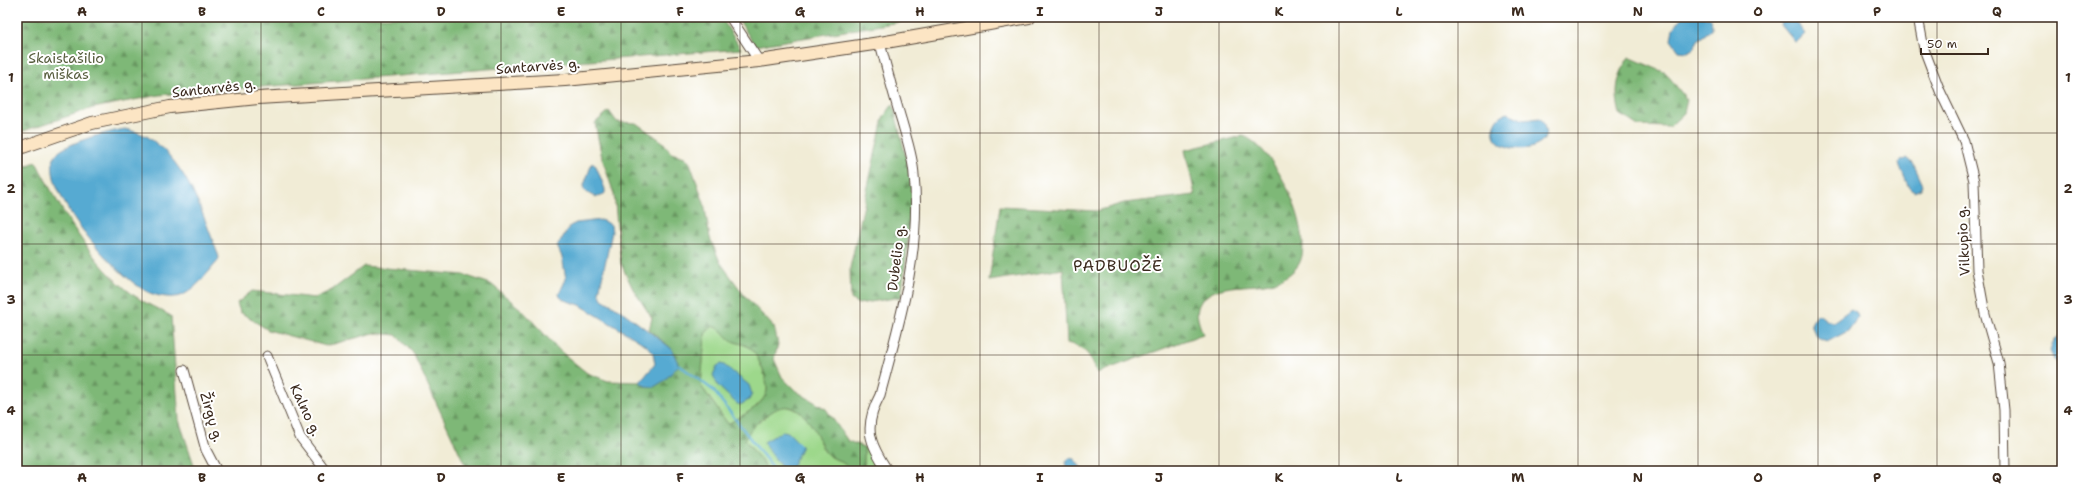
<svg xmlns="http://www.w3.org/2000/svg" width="2079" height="488" viewBox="0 0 2079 488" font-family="'Shantell Sans',sans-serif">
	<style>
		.green { fill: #9dd88b; stroke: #6c8154 }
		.forest { fill: url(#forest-firs); stroke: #5c714a; fill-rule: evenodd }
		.water { fill: #56aad2; stroke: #486a78 }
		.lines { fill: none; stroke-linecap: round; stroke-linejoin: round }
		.stream { stroke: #56aad2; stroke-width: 2.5 }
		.street-casing { stroke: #56473a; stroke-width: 11 }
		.secondary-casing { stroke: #56473a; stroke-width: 14 }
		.street { stroke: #fff; stroke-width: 9 }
		.secondary { stroke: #fce5c4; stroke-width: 12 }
		.grid { fill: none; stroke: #3b2a1e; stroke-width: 1; stroke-opacity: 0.55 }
		.labels { text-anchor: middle; stroke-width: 4; stroke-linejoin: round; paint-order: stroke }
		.park-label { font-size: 14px; fill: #585e3f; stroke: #fff }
		.street-label { font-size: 14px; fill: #3b2a1e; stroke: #fff }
		.quarter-label { font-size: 16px; letter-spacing: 1px; fill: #3b2a1e; stroke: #fff }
		.neatline { fill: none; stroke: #3b2a1e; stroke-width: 1.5 }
		.grid-label { font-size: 13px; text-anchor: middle; font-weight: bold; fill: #3b2a1e }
	</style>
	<defs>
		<pattern id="forest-firs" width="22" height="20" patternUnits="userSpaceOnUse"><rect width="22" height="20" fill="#7eb877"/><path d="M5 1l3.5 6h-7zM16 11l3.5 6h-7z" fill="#689661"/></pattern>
	</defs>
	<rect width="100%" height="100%" fill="#fff"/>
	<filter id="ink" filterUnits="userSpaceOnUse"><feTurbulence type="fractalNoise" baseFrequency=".025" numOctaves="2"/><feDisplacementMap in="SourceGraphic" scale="8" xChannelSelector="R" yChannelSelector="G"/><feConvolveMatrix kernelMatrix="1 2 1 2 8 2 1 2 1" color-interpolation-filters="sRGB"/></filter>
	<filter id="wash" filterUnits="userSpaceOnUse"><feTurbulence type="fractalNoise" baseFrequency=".012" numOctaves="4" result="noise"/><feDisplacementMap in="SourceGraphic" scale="16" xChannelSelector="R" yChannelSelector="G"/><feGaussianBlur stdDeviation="0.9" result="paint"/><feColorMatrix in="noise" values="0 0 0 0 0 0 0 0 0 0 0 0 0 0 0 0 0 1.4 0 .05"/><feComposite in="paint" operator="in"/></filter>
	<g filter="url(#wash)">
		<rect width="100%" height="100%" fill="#f1ecd6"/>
		<g class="green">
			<path d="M712,326C725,330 723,335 731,340C737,344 745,343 751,349C758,355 771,385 766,394C760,408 741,416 728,424L701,386L705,334Z"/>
			<path d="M779,406C796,405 809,418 817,433C819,439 821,448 826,453C833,460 840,459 849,468L848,471H769L745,440L749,429Z"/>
			<polygon points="864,447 876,457 885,471 864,471"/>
		</g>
		<g class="forest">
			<polygon points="17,17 721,17 741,49 159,95 93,108 17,133"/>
			<polygon points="737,17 929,17 755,46"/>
			<path d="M1629,57L1666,73L1687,100L1684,113L1669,127L1638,126L1620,114C1614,91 1617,76 1629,57Z"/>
			<polygon points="893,104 911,178 912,209 901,297 858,304 851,299 850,268 883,118"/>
			<path d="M609,111L617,122L636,123L663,142L671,153L685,157L690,163L704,203L710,238L720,262L744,295L774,327L778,344L774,359L782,377L796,391L826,409L848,441L864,447V471H848L849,468C840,459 834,460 826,453C821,447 819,437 815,431C804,412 790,398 770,413C758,422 751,426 745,440L769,471H468L413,353L396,335L374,333L326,346L268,330L240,312L237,303L252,291L315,298L332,290L364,266L464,275L491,284L523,311L560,351L587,373L608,381L640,382L645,386L654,387L673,372L671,348L649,330L652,318L633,289L621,264L614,194L602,158L595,123ZM712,326C725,330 722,335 731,340C737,344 745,343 751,349C758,355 771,385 766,394C760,408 741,416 728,424L701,386L705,334Z"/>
			<path d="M1243,136C1275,146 1319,239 1297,267C1273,297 1227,276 1204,298C1193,309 1198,321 1203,334L1097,373C1089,354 1088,349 1067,343L1063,269L989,281L1000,206L1097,211L1124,203L1195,195L1185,150Z"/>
			<path d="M36,162C60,208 92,266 135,296C146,304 159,309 171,316L179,420L196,471H17V169Z"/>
		</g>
		<g class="water">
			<polygon points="1683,17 1709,17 1712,24 1712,29 1698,40 1694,48 1688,52 1679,51 1671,40 1673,28"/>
			<polygon points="1787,17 1792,17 1805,34 1797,42 1795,42 1781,25 1782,21"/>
			<path d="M1508,113L1524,120L1540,118C1543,121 1544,124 1545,129C1553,157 1483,155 1495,125C1497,119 1501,114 1508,113Z"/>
			<path d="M125,129C132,131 142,133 148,137C189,165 202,213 219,257L218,261C208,272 197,288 183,295C174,299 160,297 150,293C119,280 41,193 54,158C58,144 111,131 125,129Z"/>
			<polygon points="1907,158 1913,163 1923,185 1921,189 1914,192 1909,188 1899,164 1900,161"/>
			<path d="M592,163L596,166L605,189V193C599,201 588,195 583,188Z"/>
			<polygon points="601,220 611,225 612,232 599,292 602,299 619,309 671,348 679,365 664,381 654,387 645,386 640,382 655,364 653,353 646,345 580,305 564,300 560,297 559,294 566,279 562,257 557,246 570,226 576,223"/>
			<path d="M1851,309L1856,312L1858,317L1848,331L1827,342C1817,340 1814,333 1811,324L1816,315H1820L1826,320L1833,322Z"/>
			<polygon points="2062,334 2062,365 2054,360 2050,351 2054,340"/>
			<polygon points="721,364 724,365 749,385 752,394 749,400 740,405 736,403 718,386 713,375 717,366"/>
			<polygon points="783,431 788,432 802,446 790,471 784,471 765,445 764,442"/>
			<polygon points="1069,458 1074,459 1084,471 1067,471 1065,462"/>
		</g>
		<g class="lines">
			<polyline class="stream" points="679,365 713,390 775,471"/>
		</g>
	</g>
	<g filter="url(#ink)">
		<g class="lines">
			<g class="street-casing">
				<g id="street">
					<polyline points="730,17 759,61"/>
					<polyline points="1918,17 1924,49 1940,91 1964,141 1974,181 1977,270 1985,314 1999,363 2004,410 2005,471"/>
					<path d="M880,43C887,70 894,96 902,122C907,140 913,157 914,175C922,250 899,324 880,395C863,427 869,443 888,471"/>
					<polyline points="267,356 300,437 326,471"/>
					<polyline points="184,370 206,450 217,471"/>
				</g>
			</g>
			<g class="secondary-casing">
				<polyline id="secondary" points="17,149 92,123 170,107 258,98 565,80 759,61 880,43 1029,17"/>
			</g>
			<use href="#street" class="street"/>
			<use href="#secondary" class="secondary"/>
		</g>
	</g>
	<path class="grid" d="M142,17V471M261,17V471M381,17V471M501,17V471M621,17V471M740,17V471M860,17V471M980,17V471M1099,17V471M1219,17V471M1339,17V471M1458,17V471M1578,17V471M1698,17V471M1818,17V471M1937,17V471M17,133H2062M17,244H2062M17,355H2062"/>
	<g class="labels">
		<g class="park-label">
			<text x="66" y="63">Skaistašilio<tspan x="66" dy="16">miškas</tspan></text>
		</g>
		<g class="street-label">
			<text transform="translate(538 66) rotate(-4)" y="5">Santarvės g.</text>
			<text transform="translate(214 88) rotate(-6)" y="5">Santarvės g.</text>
			<text transform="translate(1963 241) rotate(-93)" y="5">Vilkupio g.</text>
			<text transform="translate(896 258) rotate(-83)" y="5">Dubelio g.</text>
			<text transform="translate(306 410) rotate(65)" y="5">Kalno g.</text>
			<text transform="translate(212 417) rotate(74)" y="5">Žirgų g.</text>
		</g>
		<g class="quarter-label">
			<text x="1118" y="271">PADBUOŽĖ</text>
		</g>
	</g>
	<rect width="2079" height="488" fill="none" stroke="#fff" stroke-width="44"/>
	<path d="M1921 48v6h67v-6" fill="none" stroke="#3b2a1e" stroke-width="2"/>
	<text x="1927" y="48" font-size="12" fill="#3b2a1e" stroke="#ffffff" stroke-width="3" paint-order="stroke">50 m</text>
	<rect x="22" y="22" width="2035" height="444" class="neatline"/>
	<g class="grid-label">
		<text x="82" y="16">A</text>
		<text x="202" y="16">B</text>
		<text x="321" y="16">C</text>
		<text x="441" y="16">D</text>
		<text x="561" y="16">E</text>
		<text x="680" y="16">F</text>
		<text x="800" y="16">G</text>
		<text x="920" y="16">H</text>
		<text x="1040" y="16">I</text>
		<text x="1159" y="16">J</text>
		<text x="1279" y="16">K</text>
		<text x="1399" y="16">L</text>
		<text x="1518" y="16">M</text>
		<text x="1638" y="16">N</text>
		<text x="1758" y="16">O</text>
		<text x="1877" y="16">P</text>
		<text x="1997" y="16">Q</text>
		<text x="11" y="82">1</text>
		<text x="2068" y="82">1</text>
		<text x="11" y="193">2</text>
		<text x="2068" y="193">2</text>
		<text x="11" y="304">3</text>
		<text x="2068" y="304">3</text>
		<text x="11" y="415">4</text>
		<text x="2068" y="415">4</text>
		<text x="82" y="482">A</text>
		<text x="202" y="482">B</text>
		<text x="321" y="482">C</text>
		<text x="441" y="482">D</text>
		<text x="561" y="482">E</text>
		<text x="680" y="482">F</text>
		<text x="800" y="482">G</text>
		<text x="920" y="482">H</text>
		<text x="1040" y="482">I</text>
		<text x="1159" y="482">J</text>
		<text x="1279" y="482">K</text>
		<text x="1399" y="482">L</text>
		<text x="1518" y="482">M</text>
		<text x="1638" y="482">N</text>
		<text x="1758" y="482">O</text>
		<text x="1877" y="482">P</text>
		<text x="1997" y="482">Q</text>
	</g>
</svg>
